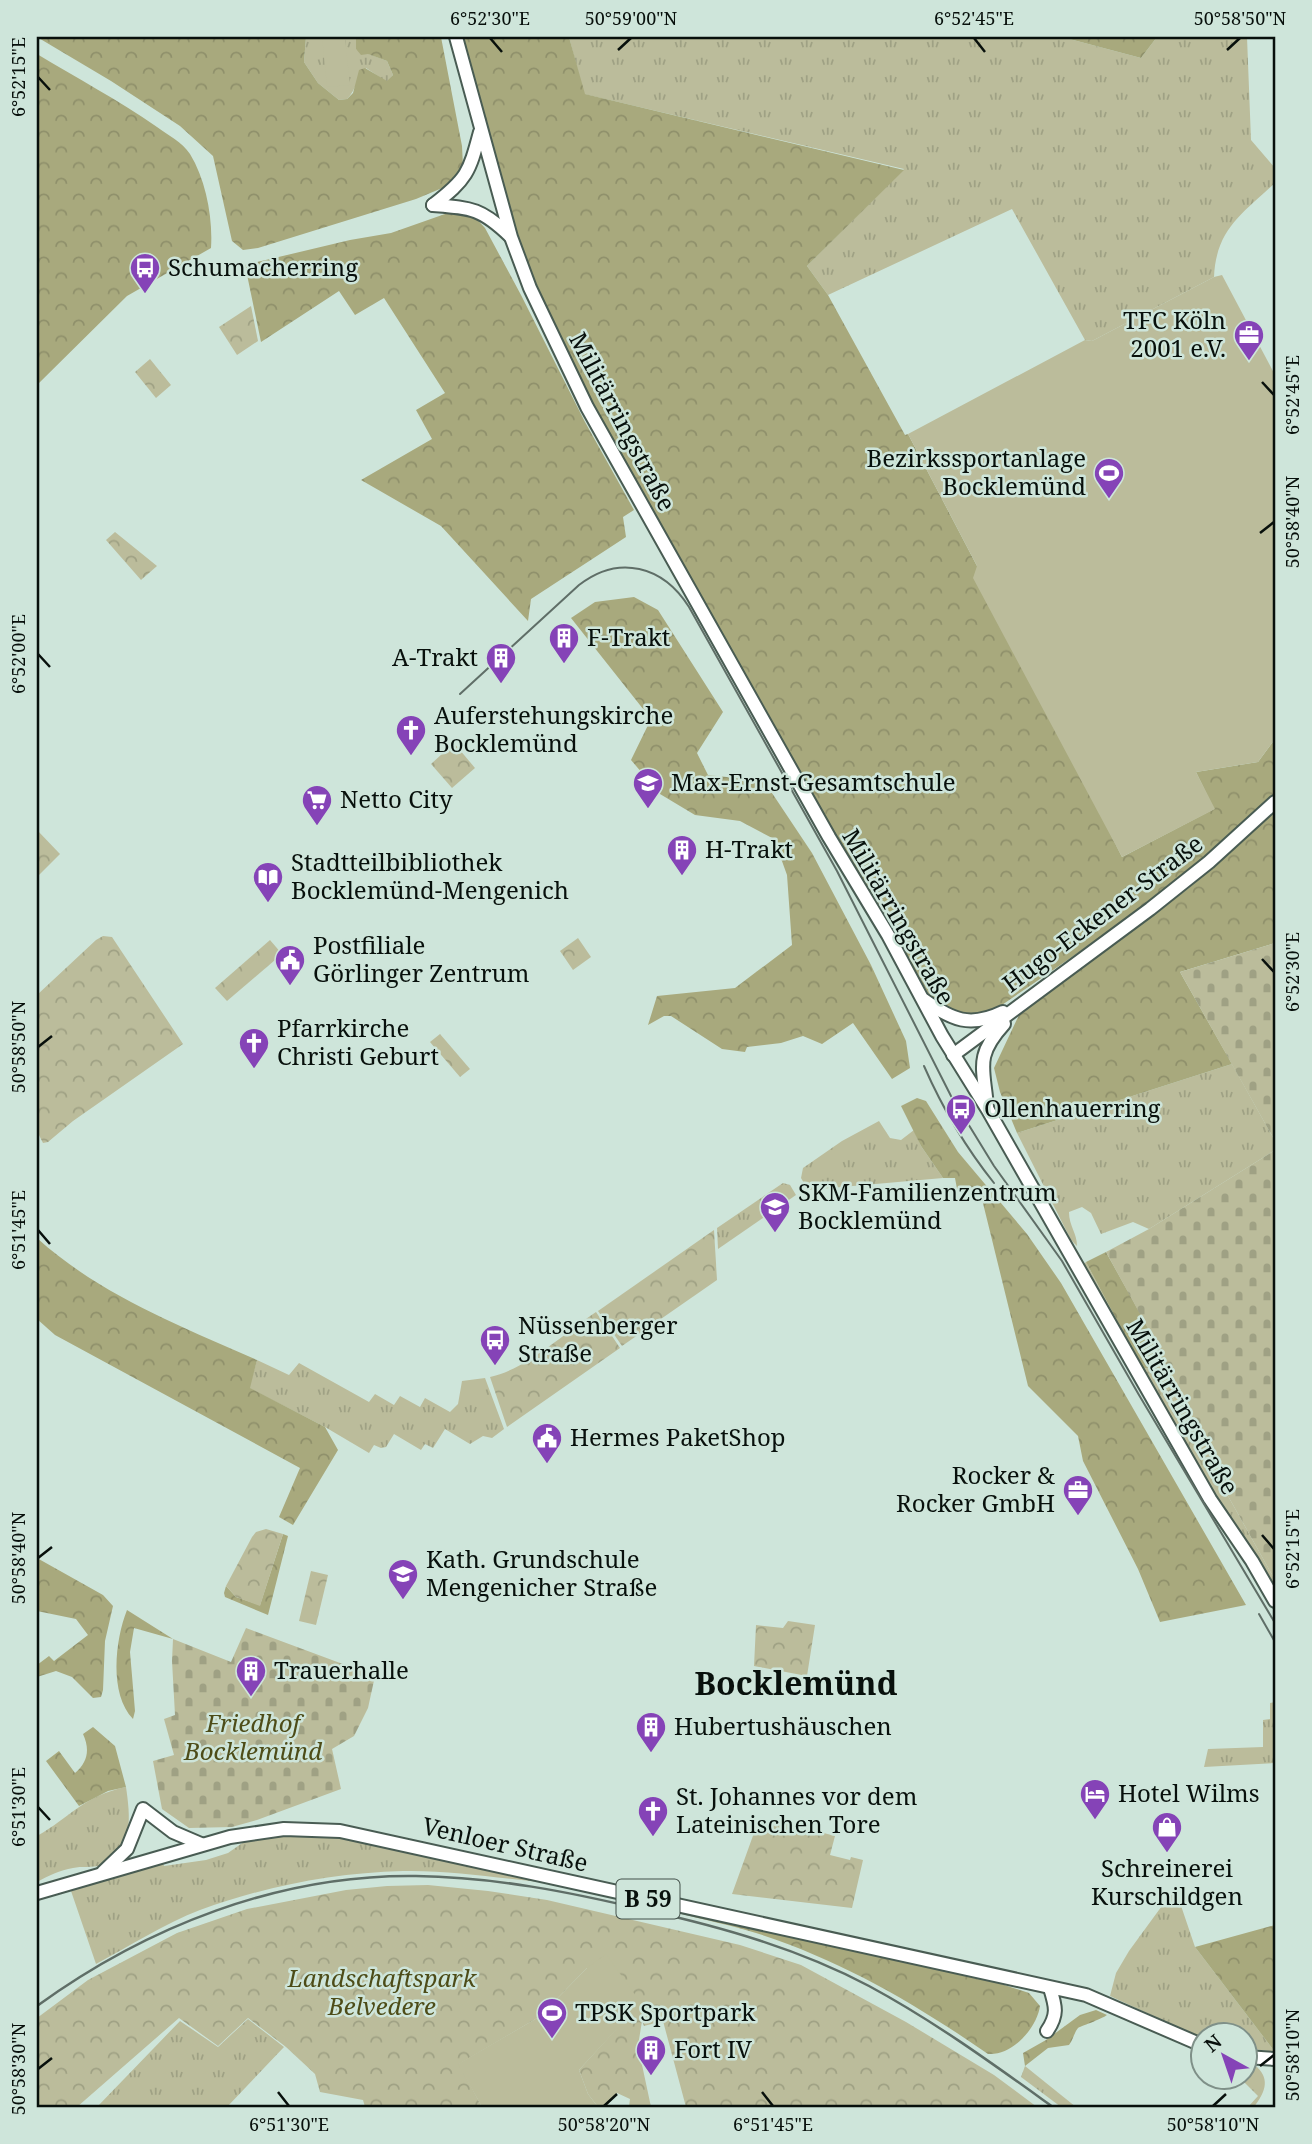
<svg xmlns="http://www.w3.org/2000/svg" width="1312" height="2144" viewBox="0 0 1312 2144" font-family="'Noto Serif',serif">
	<style>
		.grass { fill: url(#grass-tufts) }
		.forest { fill: url(#forest-crowns) }
		.cemetery { fill: url(#cemetery-stones) }
		.park { fill: url(#park-crowns) }
		.garden { fill: #bbbc9b }
		.lines { fill: none; stroke-linecap: round; stroke-linejoin: round }
		.major-casing { stroke: #495c53; stroke-width: 16 }
		.major { stroke: #fff; stroke-width: 12 }
		.tram { stroke: #5f6e67; stroke-width: 2 }
		.rail { stroke: #5f6e67; stroke-width: 2.5 }
		.ticks { fill: none; stroke: #08100c; stroke-width: 2.5 }
		.labels { text-anchor: middle; stroke-width: 5; stroke-linejoin: round; paint-order: stroke }
		.shield { fill: #cee5da; stroke: #43504a; stroke-width: 2 }
		.shield-label { font-size: 23px; font-weight: bold; fill: #08100c }
		.poi-label { font-size: 24px; fill: #08100c; stroke: #cee5da; text-anchor: start }
		.street-label { font-size: 24px; fill: #08100c; stroke: #cee5da }
		.park-label { font-size: 24px; font-style: italic; fill: #4d4c18; stroke: #cee5da }
		.district-label { font-size: 32px; font-weight: bold; fill: #08100c; stroke: #cee5da }
		.neatline { fill: none; stroke: #08100c; stroke-width: 2.5 }
		.ticks-label { font-size: 18px; text-anchor: middle; fill: #08100c }
	</style>
	<defs>
		<pattern id="grass-tufts" width="24" height="20" patternUnits="userSpaceOnUse" patternTransform="scale(1.75)"><rect width="24" height="20" fill="#bbbc9b"/><path d="M3 7l-1-3M5 7V3M7 7l1-3M15 17l-1-3M17 17v-4M19 17l1-3" fill="none" stroke="#9fa184"/></pattern>
		<pattern id="forest-crowns" width="20" height="18" patternUnits="userSpaceOnUse" patternTransform="scale(1.75)"><rect width="20" height="18" fill="#a8a97d"/><path d="M2 6a3 3 0 1 1 6 0M12 15a3 3 0 1 1 6 0" fill="none" stroke="#8f906b"/></pattern>
		<pattern id="cemetery-stones" width="16" height="16" patternUnits="userSpaceOnUse" patternTransform="scale(1.75)"><rect width="16" height="16" fill="#bbbc9b"/><path d="M2 7V4a2 2 0 0 1 4 0v3zM10 15v-3a2 2 0 0 1 4 0v3z" fill="#9fa184"/></pattern>
		<pattern id="park-crowns" width="20" height="18" patternUnits="userSpaceOnUse" patternTransform="scale(1.75)"><rect width="20" height="18" fill="#bbbc9b"/><path d="M2 6a3 3 0 1 1 6 0M12 15a3 3 0 1 1 6 0" fill="none" stroke="#9fa184"/></pattern>
	</defs>
	<rect width="100%" height="100%" fill="#cee5da"/>
	<g class="grass">
		<path d="M306,37H356V49L387,61L393,75L387,82L366,68C357,78 356,90 347,99L339,100L318,83L304,62Z"/>
		<path d="M569,37H1062L1141,58L1157,37H1247L1251,140L1275,168V183C1243,213 1216,229 1214,277L1092,341L1085,340L1012,209L828,295L807,266L904,169L584,94Z"/>
		<path d="M1232,1064L1275,1141V1150L1149,1229L1133,1222L1101,1234L1091,1213L1082,1207L1069,1212C1069,1226 1077,1233 1077,1246L1071,1240L1017,1133Z"/>
		<polygon points="879,1121 890,1138 901,1140 914,1130 921,1146 943,1178 808,1190 801,1178 803,1168 842,1141"/>
		<polygon points="783,1183 790,1185 796,1195 718,1249 717,1228"/>
		<polygon points="1086,1262 1142,1368 1157,1369 1275,1580 1275,1591 1216,1501 1081,1267"/>
		<polygon points="257,1360 289,1375 299,1363 369,1402 375,1394 394,1405 400,1396 420,1407 425,1398 450,1412 458,1404 462,1381 485,1378 504,1429 492,1438 483,1436 470,1444 445,1429 433,1448 425,1444 421,1450 394,1434 386,1447 381,1448 374,1445 369,1453 325,1427 249,1388"/>
		<polygon points="1275,1702 1275,1763 1204,1767 1208,1749 1263,1747 1263,1720 1270,1719 1270,1703"/>
		<path d="M126,1787C130,1815 135,1851 101,1865C93,1868 81,1866 73,1868C60,1870 48,1876 37,1882V1836C71,1817 83,1796 126,1787Z"/>
		<path d="M289,1836L335,1837L552,1883C503,1879 453,1870 403,1871C333,1873 266,1886 200,1910C166,1923 128,1947 96,1964L71,1891L163,1863L164,1866L206,1860L228,1853L248,1839Z"/>
		<polygon points="1175,1888 1195,1947 1275,2052 1246,2048 1246,2036 1204,2036 1203,2039 1110,1996 1116,1973 1129,1951"/>
		<polygon points="248,2019 284,2047 227,2107 97,2107 180,2021 218,2047"/>
		<path d="M1246,2063L1257,2067C1271,2080 1264,2094 1254,2107H1248L1258,2096L1240,2078H1246Z"/>
		<polygon points="1025,2066 1076,2107 1061,2107 1021,2077"/>
	</g>
	<g class="forest">
		<polygon points="37,37 306,37 304,62 318,83 339,100 347,99 353,93 359,70 365,68 387,81 393,75 387,61 368,54 361,55 356,49 356,37 441,37 462,146 463,166 456,178 447,186 416,199 258,248 243,250 232,241 213,156 180,126 111,81"/>
		<path d="M460,37H569L585,94L904,170L807,266L828,295L905,435L908,434L977,566L1122,857L1214,809L1196,772L1258,762L1275,739V795C1193,877 1095,941 999,1007C967,1021 953,1019 928,993C843,848 759,702 677,555C627,466 573,378 536,283C504,204 483,119 460,37Z"/>
		<polygon points="1062,37 1157,37 1141,58"/>
		<path d="M37,54C77,78 118,100 157,127C168,135 182,142 190,154C206,180 213,218 211,248L127,296L37,385Z"/>
		<polygon points="459,212 473,215 485,228 521,295 585,422 634,510 623,517 626,537 531,599 528,621 441,526 361,480 432,439 416,410 445,393 384,298 355,315 339,291 261,342 245,265 350,240 391,233 445,214"/>
		<polygon points="634,597 658,610 723,712 697,753 708,775 764,781 812,853 871,965 906,1041 910,1068 892,1079 853,1023 822,1044 803,1036 781,1043 747,1047 745,1052 722,1049 671,1016 664,1016 648,1025 657,996 735,988 792,945 787,875 774,839 740,821 695,815 660,794 631,760 651,719 571,618 595,602"/>
		<polygon points="1275,812 1275,943 1180,972 1232,1064 1017,1133 1000,1092 994,1068 1019,1015 1189,888"/>
		<polygon points="917,1098 926,1101 958,1152 1027,1234 1061,1283 1246,1605 1160,1622 1138,1569 1083,1461 1078,1436 1028,1386 979,1187 957,1189 955,1178 943,1178 921,1146 901,1106"/>
		<path d="M37,1238C100,1295 180,1326 257,1360L250,1388L325,1427L338,1450L293,1525L279,1517L300,1468L55,1335L37,1319Z"/>
		<polygon points="1106,1252 1165,1358 1157,1369 1142,1368 1086,1262"/>
		<polygon points="283,1534 288,1536 268,1615 225,1597 224,1593 226,1586 236,1597 260,1605"/>
		<polygon points="37,1558 103,1595 113,1606 105,1641 103,1690 101,1697 93,1698 72,1677 56,1671 37,1677 37,1665 49,1656 54,1661 88,1635 76,1619 37,1611"/>
		<path d="M127,1610L173,1639L134,1628L130,1652L135,1711L133,1719C109,1694 115,1640 127,1610Z"/>
		<path d="M93,1727L115,1746L126,1787L108,1791L79,1806L46,1761L59,1751L75,1773C88,1762 90,1749 83,1734Z"/>
		<path d="M678,1913H696L965,1972L1029,1993L1040,2006C1037,2028 1012,2056 988,2054C916,2004 841,1960 756,1933C731,1925 704,1920 678,1913Z"/>
		<polygon points="1275,1925 1275,2052 1195,1947"/>
		<path d="M1096,2010L1107,2015C1102,2019 1079,2027 1078,2028C1074,2033 1073,2040 1069,2045L1048,2048L1025,2066L1023,2053L1046,2040L1080,2015Z"/>
	</g>
	<g class="cemetery">
		<polygon points="1275,943 1275,1141 1180,972"/>
		<polygon points="1275,1150 1275,1580 1157,1369 1164,1358 1106,1252 1149,1229"/>
		<polygon points="246,1628 375,1676 368,1708 354,1736 332,1749 341,1789 257,1820 232,1827 189,1828 162,1809 153,1761 174,1755 164,1719 175,1715 172,1661 173,1639 231,1662"/>
	</g>
	<g class="park">
		<polygon points="251,306 258,341 237,355 219,327"/>
		<polygon points="150,359 171,385 156,398 135,372"/>
		<polygon points="115,532 157,566 141,580 106,540"/>
		<polygon points="454,743 475,768 452,788 431,764"/>
		<polygon points="37,830 60,854 37,877"/>
		<polygon points="103,936 112,937 183,1044 73,1121 48,1142 43,1143 37,1131 37,995 96,940"/>
		<polygon points="578,938 591,957 573,970 560,951"/>
		<polygon points="270,940 282,954 227,1001 215,988"/>
		<polygon points="440,1034 470,1069 460,1077 430,1042"/>
		<polygon points="714,1230 717,1280 622,1346 598,1311"/>
		<path d="M596,1312L620,1348L507,1427L490,1377C525,1370 566,1332 596,1312Z"/>
		<polygon points="266,1529 283,1534 260,1606 236,1597 226,1586 252,1537 256,1532"/>
		<polygon points="311,1571 328,1575 316,1625 299,1621"/>
		<polygon points="788,1621 815,1625 807,1676 754,1666 756,1625 783,1628"/>
		<polygon points="759,1819 794,1825 835,1836 830,1855 850,1860 851,1857 863,1860 852,1908 732,1894"/>
		<polygon points="428,1885 488,1891 547,1900 740,1945 801,1965 906,2022 994,2075 1037,2107 686,2107 663,2021 644,2026 642,2021 638,2046 651,2107 629,2107 630,2099 617,2093 606,2107 598,2107 588,2094 579,2070 640,2003 587,1968 539,2017 459,2064 482,2107 365,2107 363,2100 320,2092 315,2074 286,2047 248,2018 218,2046 179,2018 77,2107 37,2107 37,2018 88,1980 177,1933 247,1909 346,1890 387,1886"/>
	</g>
	<g class="garden">
		<polygon points="322,37 345,37 350,85 327,87"/>
		<polygon points="1222,275 1275,375 1275,739 1258,762 1196,772 1215,809 1122,857 973,578 977,566 908,434 1085,340 1092,341 1214,277"/>
		<polygon points="606,1954 641,2003 579,2070 588,2094 598,2107 482,2107 458,2064 539,2017 587,1968"/>
	</g>
	<g class="lines">
		<g class="major-casing">
			<g id="major">
				<polyline points="456,37 511,237 530,288 587,407 829,837 888,935 942,1036 988,1110 1210,1499 1252,1561 1275,1601"/>
				<path d="M433,205C467,179 469,173 480,132"/>
				<path d="M433,205C471,208 481,208 510,236"/>
				<path d="M924,1000C952,1020 970,1028 1003,1012"/>
				<polyline points="953,1055 1150,909 1209,862 1275,802"/>
				<path d="M987,1107C984,1068 974,1057 1004,1024"/>
				<polyline points="103,1872 127,1849 143,1809 173,1832 201,1844"/>
				<polyline points="37,1893 230,1837 284,1829 340,1831 1086,1995 1204,2046"/>
				<path d="M1047,2031C1058,2015 1056,2007 1050,1988"/>
				<polyline points="1246,2057 1275,2059"/>
			</g>
		</g>
		<use href="#major" class="major"/>
		<g class="tram">
			<path d="M460,694L579,585C619,554 663,566 689,607L837,871L951,1096L994,1166L1062,1261L1139,1395L1275,1623"/>
			<path d="M924,1066C942,1107 966,1148 994,1183"/>
			<polyline points="1259,1614 1275,1642"/>
		</g>
		<path class="rail" d="M37,2006C146,1927 279,1874 416,1876C494,1877 570,1892 645,1910C722,1927 799,1949 869,1986C934,2021 993,2064 1053,2107"/>
	</g>
	<path class="ticks" d="M490,38L502,52M974,38L985,52M618,50L631,38M1227,50L1240,38M38,77L50,90M1262,382L1274,395M1260,533L1274,522M38,654L50,667M1262,959L1274,972M38,1047L52,1036M38,1230L50,1244M1262,1535L1274,1549M38,1558L52,1547M38,1807L50,1820M1260,2066L1274,2055M38,2069L52,2058M278,2092L289,2106M762,2092L773,2106M604,2106L617,2094M1213,2106L1226,2094"/>
	<defs>
		<g id="bus-pin" transform="scale(1.575)"><path d="M0 17L-7.5 6A9.5 9.5 0 1 1 7.5 6Z" fill="#8543b7" stroke="#cee5da"/><path d="M-5-6H5V4H4V6H2V4H-2V6H-4V4H-5ZM-3.5-4V0h7V-4ZM-3.5 1.2v1.5H-2V1.2ZM2 1.2v1.5H3.5V1.2Z" fill="#fff"/></g>
		<g id="office-pin" transform="scale(1.575)"><path d="M0 17L-7.5 6A9.5 9.5 0 1 1 7.5 6Z" fill="#8543b7" stroke="#cee5da"/><path d="M-6-3h4V-5.5h4V-3h4V5H-6ZM-1-4.5V-3h2v-1.5ZM-6 0V1H6V0Z" fill="#fff"/></g>
		<g id="stadium-pin" transform="scale(1.575)"><path d="M0 17L-7.5 6A9.5 9.5 0 1 1 7.5 6Z" fill="#8543b7" stroke="#cee5da"/><path d="M0-5a6.5 5 0 1 0 0 10a6.5 5 0 1 0 0-10ZM-3.5-1.8h7v3.6h-7Z" fill="#fff"/></g>
		<g id="building-pin" transform="scale(1.575)"><path d="M0 17L-7.5 6A9.5 9.5 0 1 1 7.5 6Z" fill="#8543b7" stroke="#cee5da"/><path d="M-4-6H4V6H1V3H-1V6H-4ZM-2.5-4.3h1.7v1.8h-1.7ZM.8-4.3h1.7v1.8H.8ZM-2.5-1h1.7V.8h-1.7ZM.8-1h1.7V.8H.8Z" fill="#fff"/></g>
		<g id="church-pin" transform="scale(1.575)"><path d="M0 17L-7.5 6A9.5 9.5 0 1 1 7.5 6Z" fill="#8543b7" stroke="#cee5da"/><path d="M-1.2-6h2.4v3.5h3.3v2.4h-3.3V6h-2.4V-.1h-3.3v-2.4h3.3Z" fill="#fff"/></g>
		<g id="school-pin" transform="scale(1.575)"><path d="M0 17L-7.5 6A9.5 9.5 0 1 1 7.5 6Z" fill="#8543b7" stroke="#cee5da"/><path d="M0-5L7-2L0 1L-7-2ZM-4 1L0 2.5L4 1V4Q0 6-4 4Z" fill="#fff"/></g>
		<g id="supermarket-pin" transform="scale(1.575)"><path d="M0 17L-7.5 6A9.5 9.5 0 1 1 7.5 6Z" fill="#8543b7" stroke="#cee5da"/><path d="M-6-5.5h2.5l.6 2H6L4.5 2H-2.5L-4.4-4H-6ZM-1.5 3.2a1.3 1.3 0 1 0 .1 0ZM3 3.2a1.3 1.3 0 1 0 .1 0Z" fill="#fff"/></g>
		<g id="library-pin" transform="scale(1.575)"><path d="M0 17L-7.5 6A9.5 9.5 0 1 1 7.5 6Z" fill="#8543b7" stroke="#cee5da"/><path d="M-6-4Q-3-5.5-.7-3.5V5Q-3 3-6 4ZM6-4Q3-5.5 .7-3.5V5Q3 3 6 4Z" fill="#fff"/></g>
		<g id="civic-pin" transform="scale(1.575)"><path d="M0 17L-7.5 6A9.5 9.5 0 1 1 7.5 6Z" fill="#8543b7" stroke="#cee5da"/><path d="M-.6-6.5H3V-4.5H.6V-3L4-1V1h2V6H-6V1h2V-1L-.6-3ZM-1.2 2.5V6h2.4V2.5Z" fill="#fff"/></g>
		<g id="hotel-pin" transform="scale(1.575)"><path d="M0 17L-7.5 6A9.5 9.5 0 1 1 7.5 6Z" fill="#8543b7" stroke="#cee5da"/><path d="M-6-4.5h1.5V1H6V5H4.5V3h-9V5H-6ZM-4 0a1.8 1.8 0 1 1 3.6 0ZM.5 0V-2.5h3Q6-2.5 6 0Z" fill="#fff"/></g>
		<g id="shop-pin" transform="scale(1.575)"><path d="M0 17L-7.5 6A9.5 9.5 0 1 1 7.5 6Z" fill="#8543b7" stroke="#cee5da"/><path d="M-5-2.5h2.3a2.7 3.5 0 0 1 5.4 0H5L5.5 6h-11ZM-1.5-2.5h3a1.5 2.3 0 0 0-3 0Z" fill="#fff"/></g>
	</defs>
	<g fill-rule="evenodd">
		<use href="#bus-pin" x="145" y="268"/>
		<use href="#office-pin" x="1249" y="335"/>
		<use href="#stadium-pin" x="1109" y="473"/>
		<use href="#building-pin" x="564" y="638"/>
		<use href="#building-pin" x="501" y="658"/>
		<use href="#church-pin" x="411" y="730"/>
		<use href="#school-pin" x="648" y="783"/>
		<use href="#supermarket-pin" x="317" y="800"/>
		<use href="#building-pin" x="682" y="850"/>
		<use href="#library-pin" x="268" y="877"/>
		<use href="#civic-pin" x="290" y="960"/>
		<use href="#church-pin" x="254" y="1043"/>
		<use href="#bus-pin" x="961" y="1109"/>
		<use href="#school-pin" x="775" y="1207"/>
		<use href="#bus-pin" x="495" y="1340"/>
		<use href="#civic-pin" x="547" y="1438"/>
		<use href="#office-pin" x="1078" y="1490"/>
		<use href="#school-pin" x="403" y="1574"/>
		<use href="#building-pin" x="251" y="1671"/>
		<use href="#building-pin" x="651" y="1727"/>
		<use href="#hotel-pin" x="1095" y="1794"/>
		<use href="#church-pin" x="653" y="1811"/>
		<use href="#shop-pin" x="1167" y="1827"/>
		<use href="#stadium-pin" x="552" y="2013"/>
		<use href="#building-pin" x="651" y="2050"/>
	</g>
	<g class="labels">
		<rect class="shield" x="616.5" y="1879.5" width="63" height="39" rx="5"/>
		<g class="shield-label">
			<text x="648" y="1907">B 59</text>
		</g>
		<g class="poi-label">
			<text x="168" y="276">Schumacherring</text>
			<text x="1226" y="329" text-anchor="end">TFC Köln<tspan x="1226" dy="28">2001 e.V.</tspan></text>
			<text x="1086" y="467" text-anchor="end">Bezirkssportanlage<tspan x="1086" dy="28">Bocklemünd</tspan></text>
			<text x="587" y="646">F-Trakt</text>
			<text x="478" y="666" text-anchor="end">A-Trakt</text>
			<text x="434" y="724">Auferstehungskirche<tspan x="434" dy="28">Bocklemünd</tspan></text>
			<text x="671" y="791">Max-Ernst-Gesamtschule</text>
			<text x="340" y="808">Netto City</text>
			<text x="705" y="858">H-Trakt</text>
			<text x="291" y="871">Stadtteilbibliothek<tspan x="291" dy="28">Bocklemünd-Mengenich</tspan></text>
			<text x="313" y="954">Postfiliale<tspan x="313" dy="28">Görlinger Zentrum</tspan></text>
			<text x="277" y="1037">Pfarrkirche<tspan x="277" dy="28">Christi Geburt</tspan></text>
			<text x="984" y="1117">Ollenhauerring</text>
			<text x="798" y="1201">SKM-Familienzentrum<tspan x="798" dy="28">Bocklemünd</tspan></text>
			<text x="518" y="1334">Nüssenberger<tspan x="518" dy="28">Straße</tspan></text>
			<text x="570" y="1446">Hermes PaketShop</text>
			<text x="1055" y="1484" text-anchor="end">Rocker &amp;<tspan x="1055" dy="28">Rocker GmbH</tspan></text>
			<text x="426" y="1568">Kath. Grundschule<tspan x="426" dy="28">Mengenicher Straße</tspan></text>
			<text x="274" y="1679">Trauerhalle</text>
			<text x="674" y="1735">Hubertushäuschen</text>
			<text x="1118" y="1802">Hotel Wilms</text>
			<text x="676" y="1805">St. Johannes vor dem<tspan x="676" dy="28">Lateinischen Tore</tspan></text>
			<text x="1167" y="1877" text-anchor="middle">Schreinerei<tspan x="1167" dy="28">Kurschildgen</tspan></text>
			<text x="575" y="2021">TPSK Sportpark</text>
			<text x="674" y="2058">Fort IV</text>
		</g>
		<g class="street-label">
			<text transform="translate(622 422) rotate(62)" y="8">Militärringstraße</text>
			<text transform="translate(1103 914) rotate(-37)" y="8">Hugo-Eckener-Straße</text>
			<text transform="translate(898 917) rotate(60)" y="8">Militärringstraße</text>
			<text transform="translate(1182 1407) rotate(60)" y="8">Militärringstraße</text>
			<text transform="translate(505 1845) rotate(13)" y="8">Venloer Straße</text>
		</g>
		<g class="park-label">
			<text x="253" y="1732">Friedhof<tspan x="253" dy="28">Bocklemünd</tspan></text>
			<text x="382" y="1987">Landschaftspark<tspan x="382" dy="28">Belvedere</tspan></text>
		</g>
		<g class="district-label">
			<text x="796" y="1695">Bocklemünd</text>
		</g>
	</g>
	<rect width="1312" height="2144" fill="none" stroke="#cee5da" stroke-width="77"/>
	<g transform="translate(1224 2056) rotate(320)"><circle r="33" fill="#cee5da" stroke="#7f9088" stroke-width="2"/>
	<path d="M0-5L12 26L0 18L-12 26Z" fill="#8543b7"/>
	<text y="-10" font-size="19" font-weight="bold" text-anchor="middle" fill="#08100c">N</text>
	</g>
	<rect x="38" y="38" width="1236" height="2068" class="neatline"/>
	<g class="ticks-label">
		<text x="490" y="25">6°52'30"E</text>
		<text x="631" y="25">50°59'00"N</text>
		<text x="974" y="25">6°52'45"E</text>
		<text x="1240" y="25">50°58'50"N</text>
		<text transform="translate(19 77) rotate(-90)" y="6">6°52'15"E</text>
		<text transform="translate(1293 395) rotate(-90)" y="6">6°52'45"E</text>
		<text transform="translate(1293 522) rotate(-90)" y="6">50°58'40"N</text>
		<text transform="translate(19 654) rotate(-90)" y="6">6°52'00"E</text>
		<text transform="translate(1293 972) rotate(-90)" y="6">6°52'30"E</text>
		<text transform="translate(19 1047) rotate(-90)" y="6">50°58'50"N</text>
		<text transform="translate(19 1230) rotate(-90)" y="6">6°51'45"E</text>
		<text transform="translate(1293 1549) rotate(-90)" y="6">6°52'15"E</text>
		<text transform="translate(19 1558) rotate(-90)" y="6">50°58'40"N</text>
		<text transform="translate(19 1807) rotate(-90)" y="6">6°51'30"E</text>
		<text transform="translate(1293 2055) rotate(-90)" y="6">50°58'10"N</text>
		<text transform="translate(19 2069) rotate(-90)" y="6">50°58'30"N</text>
		<text x="289" y="2131">6°51'30"E</text>
		<text x="604" y="2131">50°58'20"N</text>
		<text x="773" y="2131">6°51'45"E</text>
		<text x="1213" y="2131">50°58'10"N</text>
	</g>
</svg>
